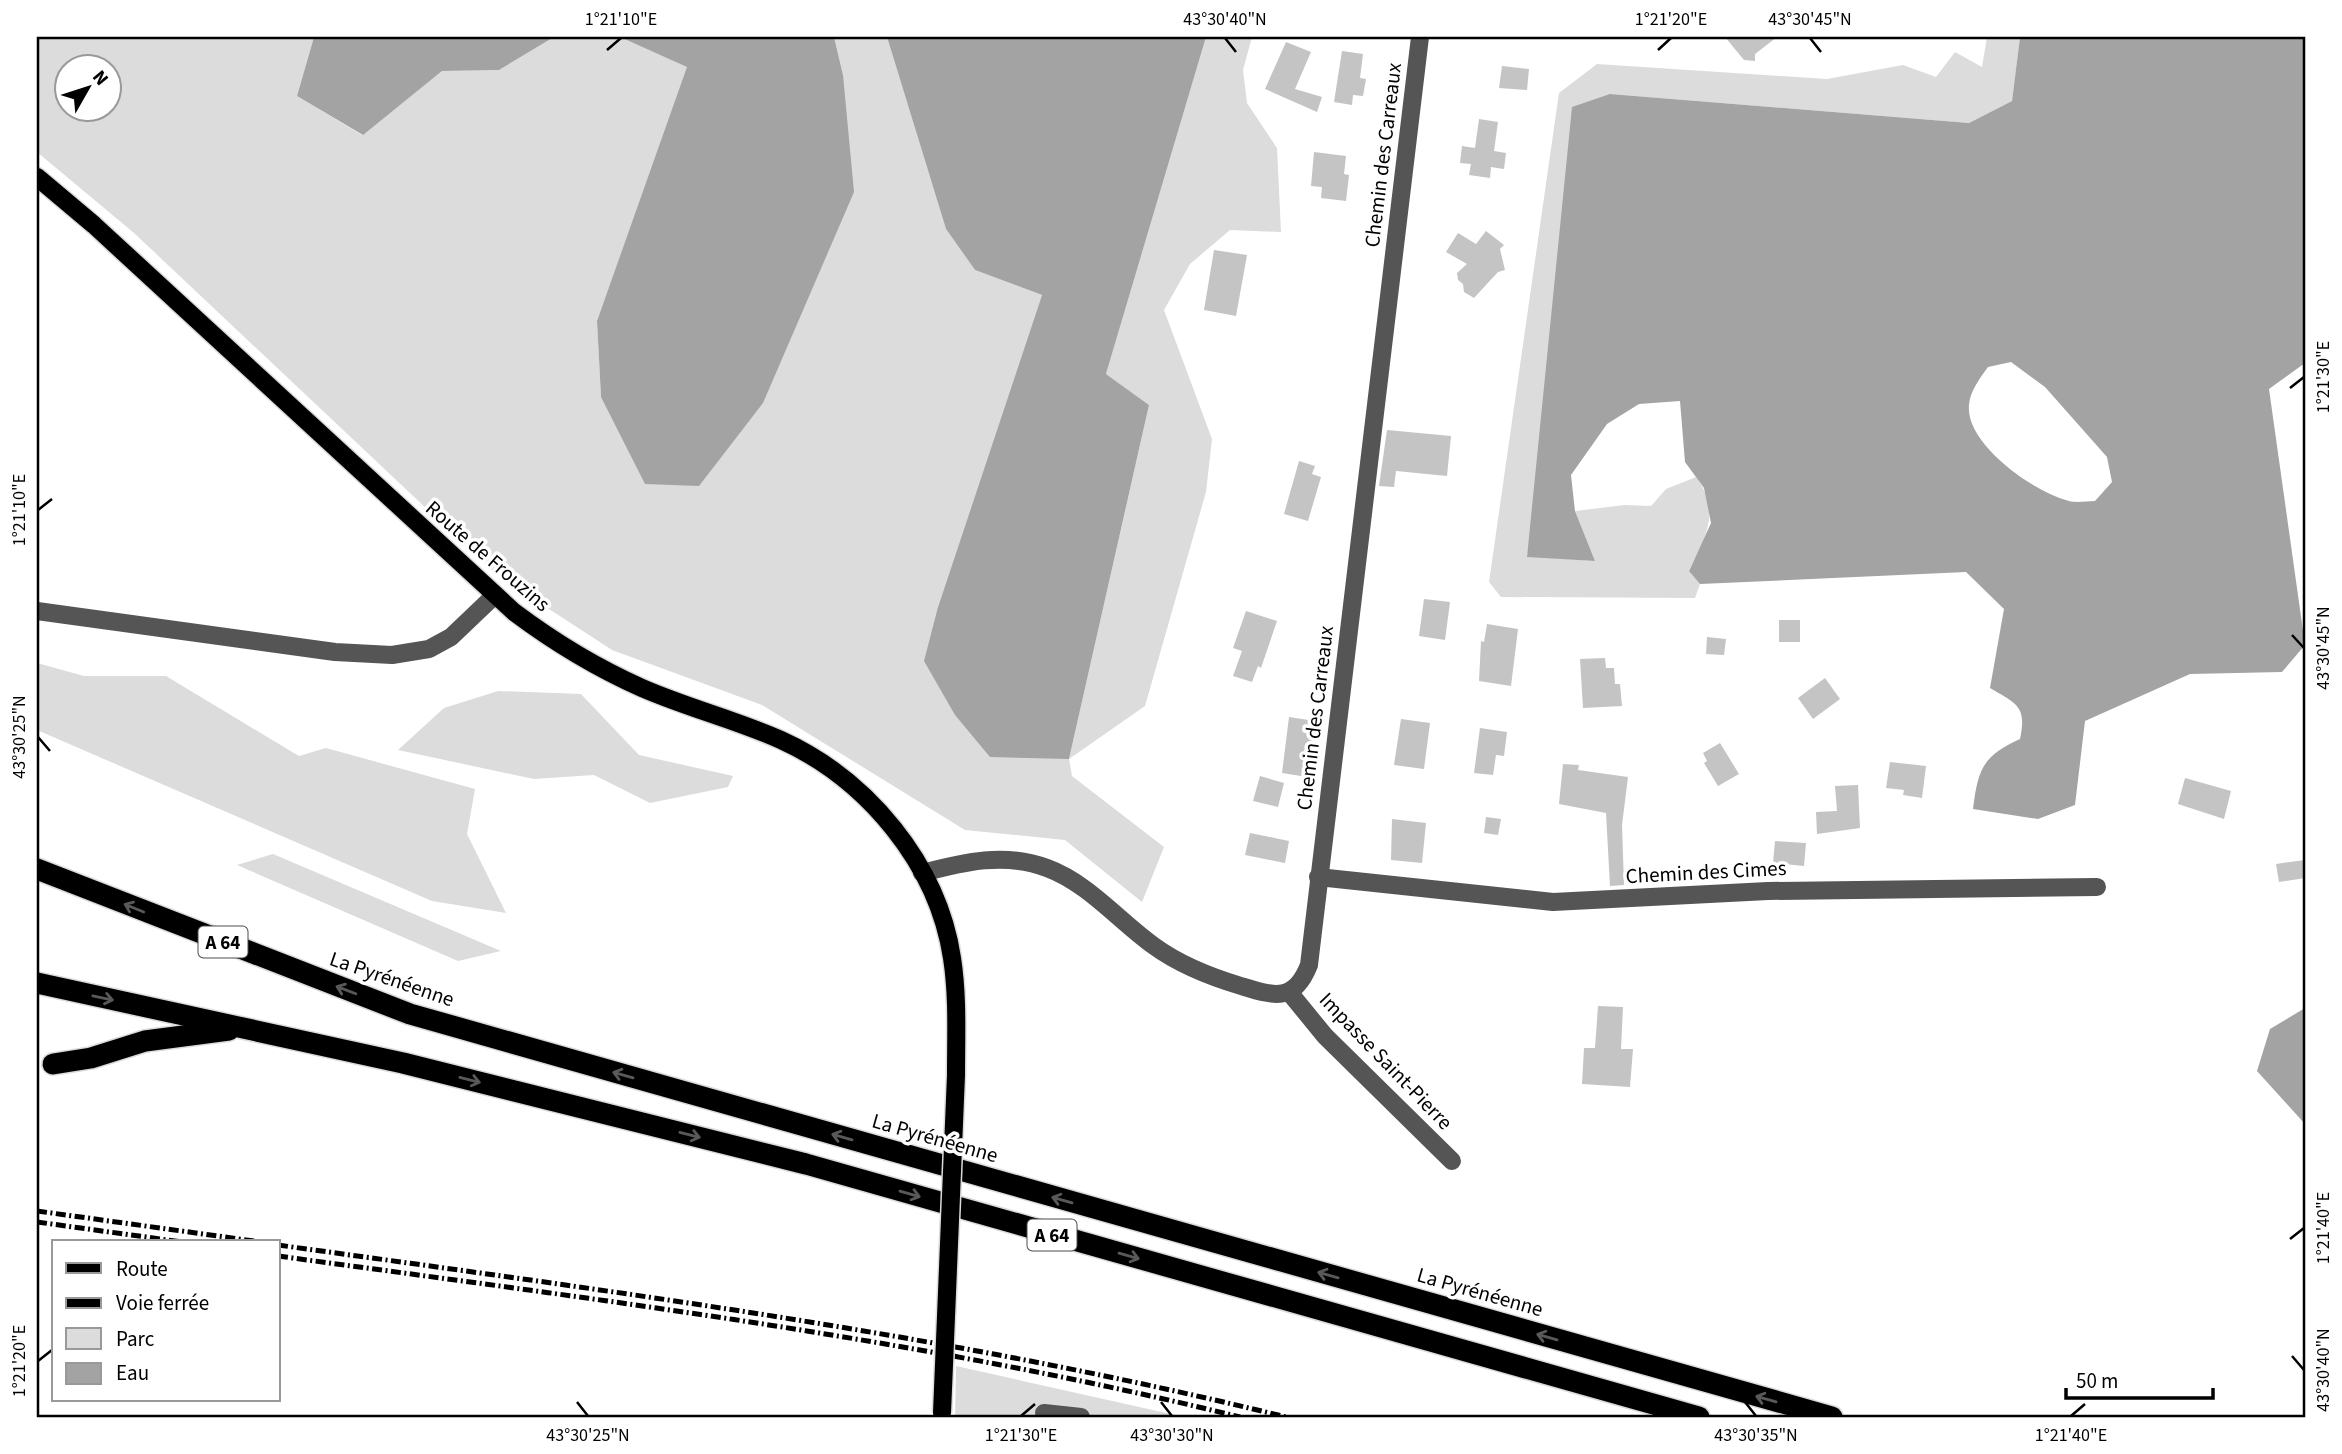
<svg xmlns="http://www.w3.org/2000/svg" width="2342" height="1454" viewBox="0 0 2342 1454" font-family="'Source Sans 3',sans-serif">
	<style>
		.green { fill: #dcdcdc; fill-rule: evenodd }
		.water { fill: #a3a3a3; fill-rule: evenodd }
		.building { fill: #c4c4c4 }
		.lines { fill: none; stroke-linecap: round; stroke-linejoin: round }
		.major-casing { stroke: #dbdbdb; stroke-width: 21 }
		.highway-casing { stroke: #dbdbdb; stroke-width: 24 }
		.minor { stroke: #555; stroke-width: 18 }
		.major { stroke: #000; stroke-width: 18 }
		.highway { stroke: #000; stroke-width: 21 }
		.rail { stroke: #000; stroke-width: 5; stroke-dasharray: 10 3.5 2 3.5; stroke-linecap: butt }
		.major-bridge-casing { stroke: #dbdbdb; stroke-width: 21; stroke-linecap: butt }
		.major-bridge { stroke: #000; stroke-width: 18 }
		.oneway { stroke: #595959 }
		.ticks { fill: none; stroke: #000; stroke-width: 2.5 }
		.labels { text-anchor: middle; stroke-width: 7; stroke-linejoin: round; paint-order: stroke }
		.shield { fill: #fff; stroke: #4c4c4c; stroke-width: 2 }
		.shield-label { font-size: 19px; font-weight: bold; fill: #000 }
		.street-label { font-size: 21px; fill: #000; stroke: #fff }
		.neatline { fill: none; stroke: #000; stroke-width: 2.5 }
		.ticks-label { font-size: 18px; text-anchor: middle; fill: #000 }
	</style>
	<rect width="100%" height="100%" fill="#fff"/>
	<g class="green">
		<path d="M37,37H314L297,96L362,135L442,71L499,70L554,37H620L688,67L597,321L601,397L843,75L834,37H887L946,229L975,270L1042,295L938,607L1069,759L1149,405L1106,374L1206,37H1252L1243,70L1247,103L1277,148L1281,232L1230,230L1190,264L1164,310L1212,439L1206,492L1145,706L1069,759L1072,776L1164,847L1142,902L1065,840L965,830L762,705L612,650L497,575L134,233L37,152ZM66,66H108V108H66Z"/>
		<path d="M1987,37H2020L2012,101L1969,123L1610,94L1527,556L1595,561L1575,511L1625,505L1651,506L1666,489L1696,477C1722,513 1705,536 1689,570L1700,584L1695,598L1501,597L1489,582L1559,93L1597,64L1827,79L1903,65L1936,77L1955,52L1982,67Z"/>
		<polygon points="37,663 84,676 166,676 299,756 326,748 475,789 467,834 506,913 432,901 37,730"/>
		<polygon points="498,691 581,694 639,755 733,776 728,787 650,803 594,775 534,779 398,750 444,708"/>
		<polygon points="273,854 501,951 458,961 237,865"/>
		<polygon points="956,1366 1184,1417 955,1417"/>
	</g>
	<g class="water">
		<polygon points="314,37 554,37 499,70 442,71 363,135 297,96"/>
		<polygon points="620,37 834,37 843,75 854,192 763,403 699,486 645,484 601,397 597,321 687,67"/>
		<polygon points="887,37 1206,37 1106,374 1149,405 1069,759 990,757 955,715 924,661 938,607 1042,295 975,270 946,229"/>
		<path d="M2020,37H2305V363L2269,389L2305,645L2282,672L2190,674L2085,721L2075,805L2038,819L1973,809C1978,770 1982,756 2020,739C2027,706 2017,704 1990,688L2004,609L1966,572L1700,584L1689,571L1711,523L1704,488L1685,462L1680,401L1639,404L1607,424L1571,475L1575,511L1595,561L1527,557L1572,107L1610,94L1969,123L2012,101ZM2011,362L2045,387L2107,457L2112,482L2095,501C2087,501 2076,503 2069,501C2035,493 1965,444 1969,405C1970,391 1980,378 1988,367Z"/>
		<polygon points="2305,1008 2305,1124 2257,1071 2270,1029"/>
	</g>
	<g class="building">
		<polygon points="1725,37 1777,37 1755,54 1755,61 1744,60"/>
		<polygon points="1286,42 1311,52 1295,89 1322,97 1317,112 1265,89"/>
		<polygon points="1342,51 1363,54 1360,78 1366,79 1363,96 1353,95 1352,105 1334,102"/>
		<polygon points="1502,66 1529,69 1527,90 1499,88"/>
		<polygon points="1479,119 1498,122 1494,151 1506,153 1504,169 1491,167 1490,178 1469,175 1471,164 1460,163 1462,146 1475,148"/>
		<polygon points="1314,152 1346,156 1344,174 1349,175 1346,201 1321,198 1322,187 1311,186"/>
		<polygon points="1486,231 1504,245 1500,249 1505,270 1498,272 1474,298 1464,292 1463,284 1458,280 1457,273 1467,264 1446,252 1458,233 1476,244"/>
		<polygon points="1214,250 1247,255 1236,316 1204,310"/>
		<polygon points="1387,430 1451,436 1447,476 1396,471 1394,487 1379,486"/>
		<polygon points="1299,461 1315,466 1312,474 1321,477 1308,521 1284,514"/>
		<polygon points="1424,599 1450,602 1445,640 1419,636"/>
		<polygon points="1246,611 1277,621 1261,668 1258,666 1252,682 1233,676 1242,651 1233,648"/>
		<rect x="1779" y="620" width="21" height="22"/>
		<polygon points="1487,624 1518,629 1511,686 1479,681 1481,641 1484,642"/>
		<polygon points="1707,637 1726,639 1724,655 1706,654"/>
		<polygon points="1605,658 1606,668 1614,668 1615,684 1620,684 1622,706 1583,708 1580,659"/>
		<polygon points="1825,678 1840,699 1813,719 1798,698"/>
		<polygon points="1289,717 1315,721 1307,777 1282,773"/>
		<polygon points="1401,719 1430,723 1424,769 1394,765"/>
		<polygon points="1480,728 1507,732 1504,756 1496,755 1493,775 1474,773"/>
		<polygon points="1720,743 1739,774 1718,786 1704,763 1707,761 1703,753"/>
		<polygon points="1890,762 1926,766 1922,798 1903,795 1904,790 1886,788"/>
		<polygon points="1563,764 1579,765 1578,770 1628,777 1622,825 1624,885 1610,886 1606,813 1559,804"/>
		<polygon points="1260,776 1284,783 1278,807 1253,801"/>
		<polygon points="2185,778 2231,791 2224,819 2178,804"/>
		<polygon points="1858,785 1860,828 1817,834 1816,812 1837,811 1835,786"/>
		<polygon points="1486,817 1501,819 1498,835 1484,833"/>
		<polygon points="1392,819 1426,823 1422,863 1391,860"/>
		<polygon points="1250,833 1289,841 1285,863 1245,855"/>
		<polygon points="1775,841 1806,843 1804,866 1773,863"/>
		<polygon points="2305,860 2305,878 2279,882 2276,864"/>
		<polygon points="1598,1006 1623,1007 1621,1049 1633,1049 1630,1087 1582,1084 1584,1048 1595,1048"/>
	</g>
	<g class="lines">
		<g class="major-casing">
			<path id="major" d="M37,177L94,225L514,612C554,642 597,668 642,688C688,708 736,720 781,740C867,779 938,864 952,958C958,996 956,1036 956,1075"/>
		</g>
		<g class="highway-casing">
			<g id="highway">
				<polyline points="37,869 410,1014 1832,1417"/>
				<polyline points="37,983 403,1063 806,1164 1699,1417"/>
				<polyline points="53,1064 91,1058 145,1041 229,1030"/>
			</g>
		</g>
		<g class="minor">
			<polyline points="37,611 335,652 392,655 429,649 451,637 494,596"/>
			<path d="M922,873C964,862 1005,852 1047,868C1088,883 1119,921 1154,946C1180,965 1211,977 1241,986C1274,996 1294,1003 1309,965L1420,37"/>
			<polyline points="1318,877 1553,902 1768,891 2097,887"/>
			<polyline points="1289,992 1325,1036 1452,1161"/>
			<polyline points="1044,1413 1081,1417"/>
		</g>
		<use href="#major" class="major"/>
		<use href="#highway" class="highway"/>
		<g class="rail">
			<polyline points="37,1211 261,1242"/>
			<polyline points="37,1222 182,1242"/>
			<path d="M278,1245C616,1292 954,1335 1286,1417"/>
			<path d="M278,1256C600,1300 924,1339 1240,1417"/>
		</g>
		<g class="major-bridge-casing">
			<polyline id="major-bridge" points="942,1413 956,1075"/>
		</g>
		<use href="#major-bridge" class="major-bridge"/>
	</g>
	<defs><path id="oneway-shaft" d="M-6 0H5M1.5-3L5.5 0L1.5 3" fill="none" stroke-width="1.6" stroke-linecap="round" stroke-linejoin="round" transform="scale(1.75)"/></defs>
	<g class="oneway">
		<use href="#oneway-shaft" transform="translate(134 908) rotate(-158)"/>
		<use href="#oneway-shaft" transform="translate(346 990) rotate(-159)"/>
		<use href="#oneway-shaft" transform="translate(103 998) rotate(12)"/>
		<use href="#oneway-shaft" transform="translate(623 1075) rotate(-164)"/>
		<use href="#oneway-shaft" transform="translate(470 1080) rotate(14)"/>
		<use href="#oneway-shaft" transform="translate(690 1135) rotate(14)"/>
		<use href="#oneway-shaft" transform="translate(842 1137) rotate(-164)"/>
		<use href="#oneway-shaft" transform="translate(910 1194) rotate(16)"/>
		<use href="#oneway-shaft" transform="translate(1062 1200) rotate(-164)"/>
		<use href="#oneway-shaft" transform="translate(1129 1256) rotate(16)"/>
		<use href="#oneway-shaft" transform="translate(1328 1275) rotate(-164)"/>
		<use href="#oneway-shaft" transform="translate(1547 1337) rotate(-164)"/>
		<use href="#oneway-shaft" transform="translate(1766 1399) rotate(-164)"/>
	</g>
	<path class="ticks" d="M1225,38L1236,52M1810,38L1821,52M607,50L621,38M1658,50L1671,38M2290,388L2304,377M38,510L52,499M2292,635L2304,648M38,737L50,751M2290,1239L2304,1228M2292,1356L2304,1370M38,1361L52,1350M577,1402L588,1416M1161,1402L1172,1416M1745,1402L1756,1416M1021,1416L1035,1404M2071,1416L2085,1404"/>
	<g class="labels">
		<g class="shield">
			<rect x="198.5" y="926.5" width="49" height="31" rx="5"/>
			<rect x="1027.5" y="1219.5" width="49" height="31" rx="5"/>
		</g>
		<g class="shield-label">
			<text x="223" y="949">A 64</text>
			<text x="1052" y="1242">A 64</text>
		</g>
		<g class="street-label">
			<text transform="translate(1383 155) rotate(-83)" y="7">Chemin des Carreaux</text>
			<text transform="translate(488 556) rotate(41)" y="7">Route de Frouzins</text>
			<text transform="translate(1315 718) rotate(-83)" y="7">Chemin des Carreaux</text>
			<text transform="translate(1706 872) rotate(-3)" y="7">Chemin des Cimes</text>
			<text transform="translate(392 979) rotate(19)" y="7">La Pyrénéenne</text>
			<text transform="translate(1386 1061) rotate(46)" y="7">Impasse Saint-Pierre</text>
			<text transform="translate(935 1138) rotate(16)" y="7">La Pyrénéenne</text>
			<text transform="translate(1480 1292) rotate(16)" y="7">La Pyrénéenne</text>
		</g>
	</g>
	<rect width="2342" height="1454" fill="none" stroke="#ffffff" stroke-width="77"/>
	<rect x="52" y="1240" width="228" height="161" fill="#ffffff" stroke="#999999" stroke-width="2"/>
	<rect x="66" y="1263" width="35" height="10" fill="#000000" stroke="#999999" stroke-width="2"/>
	<text x="116" y="1276" font-size="21" fill="#000000">Route</text>
	<rect x="66" y="1298" width="35" height="10" fill="#000000" stroke="#999999" stroke-width="2"/>
	<text x="116" y="1310" font-size="21" fill="#000000">Voie ferrée</text>
	<rect x="66" y="1328" width="35" height="21" fill="#dcdcdc" stroke="#999999" stroke-width="2"/>
	<text x="116" y="1346" font-size="21" fill="#000000">Parc</text>
	<rect x="66" y="1363" width="35" height="21" fill="#a3a3a3" stroke="#999999" stroke-width="2"/>
	<text x="116" y="1380" font-size="21" fill="#000000">Eau</text>
	<g transform="translate(88 88) rotate(51)"><circle r="33" fill="#ffffff" stroke="#999999" stroke-width="2"/>
	<path d="M0-5L12 26L0 18L-12 26Z" fill="#000000"/>
	<text y="-10" font-size="19" font-weight="bold" text-anchor="middle" fill="#000000">N</text>
	</g>
	<path d="M2066 1388v10h147v-10" fill="none" stroke="#000000" stroke-width="3.5"/>
	<text x="2076" y="1388" font-size="21" fill="#000000" stroke="#ffffff" stroke-width="5" paint-order="stroke">50 m</text>
	<rect x="38" y="38" width="2266" height="1378" class="neatline"/>
	<g class="ticks-label">
		<text x="621" y="25">1°21'10"E</text>
		<text x="1225" y="25">43°30'40"N</text>
		<text x="1671" y="25">1°21'20"E</text>
		<text x="1810" y="25">43°30'45"N</text>
		<text transform="translate(2323 377) rotate(-90)" y="6">1°21'30"E</text>
		<text transform="translate(19 510) rotate(-90)" y="6">1°21'10"E</text>
		<text transform="translate(2323 648) rotate(-90)" y="6">43°30'45"N</text>
		<text transform="translate(19 737) rotate(-90)" y="6">43°30'25"N</text>
		<text transform="translate(2323 1228) rotate(-90)" y="6">1°21'40"E</text>
		<text transform="translate(19 1361) rotate(-90)" y="6">1°21'20"E</text>
		<text transform="translate(2323 1370) rotate(-90)" y="6">43°30'40"N</text>
		<text x="588" y="1441">43°30'25"N</text>
		<text x="1021" y="1441">1°21'30"E</text>
		<text x="1172" y="1441">43°30'30"N</text>
		<text x="1756" y="1441">43°30'35"N</text>
		<text x="2071" y="1441">1°21'40"E</text>
	</g>
</svg>
